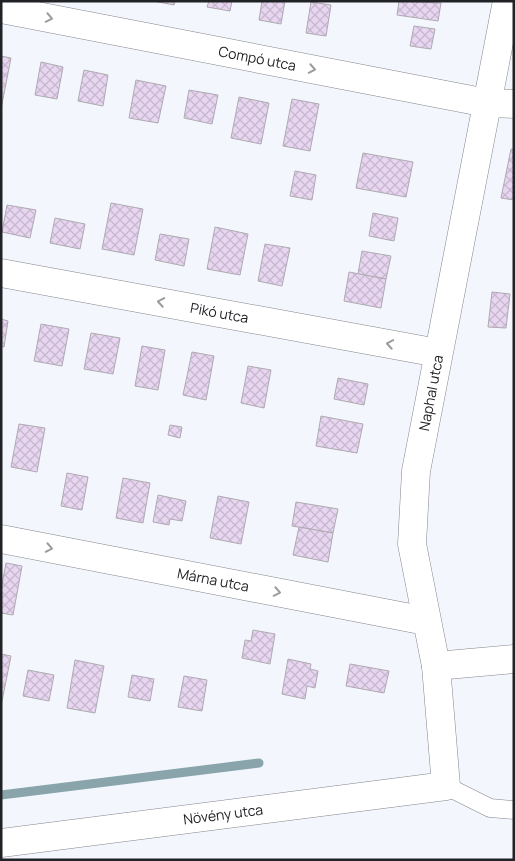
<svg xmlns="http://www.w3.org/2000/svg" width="515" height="861" viewBox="0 0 515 861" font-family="Manrope,sans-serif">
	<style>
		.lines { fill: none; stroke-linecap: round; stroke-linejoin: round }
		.stream { stroke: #89a5ab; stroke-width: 9 }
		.building { fill: url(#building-cross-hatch); stroke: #aeaab0 }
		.lane-casing { stroke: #84858c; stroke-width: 19 }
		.street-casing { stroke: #84858c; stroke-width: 29 }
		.lane { stroke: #fff; stroke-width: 18 }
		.street { stroke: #fff; stroke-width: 28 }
		.oneway { stroke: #9b9c9d }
		.labels { text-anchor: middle; stroke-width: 4.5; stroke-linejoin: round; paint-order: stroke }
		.street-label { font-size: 14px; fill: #212225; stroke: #fff }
	</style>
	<defs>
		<pattern id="building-cross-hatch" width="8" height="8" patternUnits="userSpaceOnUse" patternTransform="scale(1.25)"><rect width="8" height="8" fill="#e8d6f1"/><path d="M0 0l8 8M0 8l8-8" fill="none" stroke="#c7b7ce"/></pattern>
	</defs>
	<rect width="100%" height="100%" fill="#f4f6fe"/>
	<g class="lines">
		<polyline class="stream" points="1,795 259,763"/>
	</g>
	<g class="building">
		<polygon points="153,1 175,1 174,5"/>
		<polygon points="209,1 232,1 230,11 207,7"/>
		<polygon points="262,1 285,1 281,24 259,20"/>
		<polygon points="399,1 441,3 438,21 397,15"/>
		<polygon points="311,2 331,5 326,36 306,33"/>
		<polygon points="414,26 435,29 431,49 410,46"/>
		<polygon points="1,56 11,58 1,109"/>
		<polygon points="41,62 63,67 57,99 35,95"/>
		<polygon points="84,70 108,75 103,106 78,101"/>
		<polygon points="136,80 166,86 158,123 129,118"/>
		<polygon points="189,90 218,95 212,124 184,118"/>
		<polygon points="239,97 269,103 261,144 231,138"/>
		<polygon points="292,99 319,104 310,151 283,146"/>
		<polygon points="511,149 514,150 514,200 501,198"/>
		<polygon points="363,153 413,162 406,197 356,188"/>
		<polygon points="295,171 316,175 312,200 290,196"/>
		<polygon points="111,203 143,209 134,255 102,249"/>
		<polygon points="7,205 36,210 30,238 2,232"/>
		<polygon points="373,213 398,218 394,241 369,236"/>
		<polygon points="55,218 85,224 80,249 50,243"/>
		<polygon points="215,227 248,234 240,275 207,269"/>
		<polygon points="160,234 189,239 184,266 155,260"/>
		<polygon points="265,244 290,248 282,286 258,281"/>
		<polygon points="362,251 391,256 386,279 358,274"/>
		<polygon points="349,272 386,279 381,308 344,301"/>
		<polygon points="492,292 510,294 506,328 488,327"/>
		<polygon points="1,319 8,321 4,347 1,346"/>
		<polygon points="41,324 69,329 62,366 34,361"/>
		<polygon points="91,333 120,338 113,374 84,369"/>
		<polygon points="142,346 165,350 158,390 135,386"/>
		<polygon points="192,352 214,356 206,400 183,395"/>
		<polygon points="248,366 271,370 264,408 241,403"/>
		<polygon points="338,378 368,384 364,405 334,399"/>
		<polygon points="321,416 363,424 357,453 316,446"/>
		<polygon points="19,424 45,428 37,472 11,467"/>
		<polygon points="170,425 182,427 180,438 168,435"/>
		<polygon points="67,473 88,477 82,510 61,506"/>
		<polygon points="123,478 150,483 143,523 116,518"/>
		<polygon points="158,495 186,501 182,521 170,519 169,525 153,522"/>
		<polygon points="218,496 249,502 241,544 210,538"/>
		<polygon points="296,502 338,509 333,533 292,526"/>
		<polygon points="299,527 333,533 328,562 293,555"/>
		<polygon points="6,563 22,566 13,615 1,613 1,590"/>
		<polygon points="253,630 275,634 270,664 242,658 245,640 251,641"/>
		<polygon points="1,654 11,656 1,706"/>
		<polygon points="288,659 311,664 310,669 318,671 315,688 307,686 305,699 282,694"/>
		<polygon points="75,660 104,666 95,713 67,708"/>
		<polygon points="350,664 389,671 384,693 346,686"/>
		<polygon points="28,670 54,675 49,701 23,696"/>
		<polygon points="132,675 154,679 150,701 128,697"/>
		<polygon points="184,676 207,680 202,711 178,707"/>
	</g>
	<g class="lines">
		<g class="lane-casing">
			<polyline id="lane" points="446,786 490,808 514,810"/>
		</g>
		<g class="street-casing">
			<g id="street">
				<path id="s1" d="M1,9L487,103L514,104"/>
				<path id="s2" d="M1,273L438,353"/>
				<path id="s3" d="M1,539L426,621"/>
				<polyline points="436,666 514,659"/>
				<path id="s4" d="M1,843L446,786L436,666L412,544L416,471L507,1"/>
			</g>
		</g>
		<use href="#lane" class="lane"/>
		<use href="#street" class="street"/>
	</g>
	<defs><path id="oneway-chevron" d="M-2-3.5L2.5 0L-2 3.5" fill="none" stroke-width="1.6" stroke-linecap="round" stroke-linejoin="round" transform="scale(1.25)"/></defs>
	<g class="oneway">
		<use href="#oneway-chevron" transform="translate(49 18) rotate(11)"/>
		<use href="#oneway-chevron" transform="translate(312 69) rotate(11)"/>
		<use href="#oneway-chevron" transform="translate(161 302) rotate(-170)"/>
		<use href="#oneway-chevron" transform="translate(390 344) rotate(-170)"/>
		<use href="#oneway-chevron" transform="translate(49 548) rotate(11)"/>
		<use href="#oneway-chevron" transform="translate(277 592) rotate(11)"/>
	</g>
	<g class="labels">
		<g class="street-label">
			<text dy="5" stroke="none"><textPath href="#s1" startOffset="261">Compó utca</textPath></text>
			<text dy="5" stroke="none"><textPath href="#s2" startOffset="222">Pikó utca</textPath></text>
			<text dy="5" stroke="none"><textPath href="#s4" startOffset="846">Naphal utca</textPath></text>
			<text dy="5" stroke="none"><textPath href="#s3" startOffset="216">Márna utca</textPath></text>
			<text dy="5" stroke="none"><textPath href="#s4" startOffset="224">Növény utca</textPath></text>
		</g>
	</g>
	<rect width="515" height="861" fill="none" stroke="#212225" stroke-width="5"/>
</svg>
